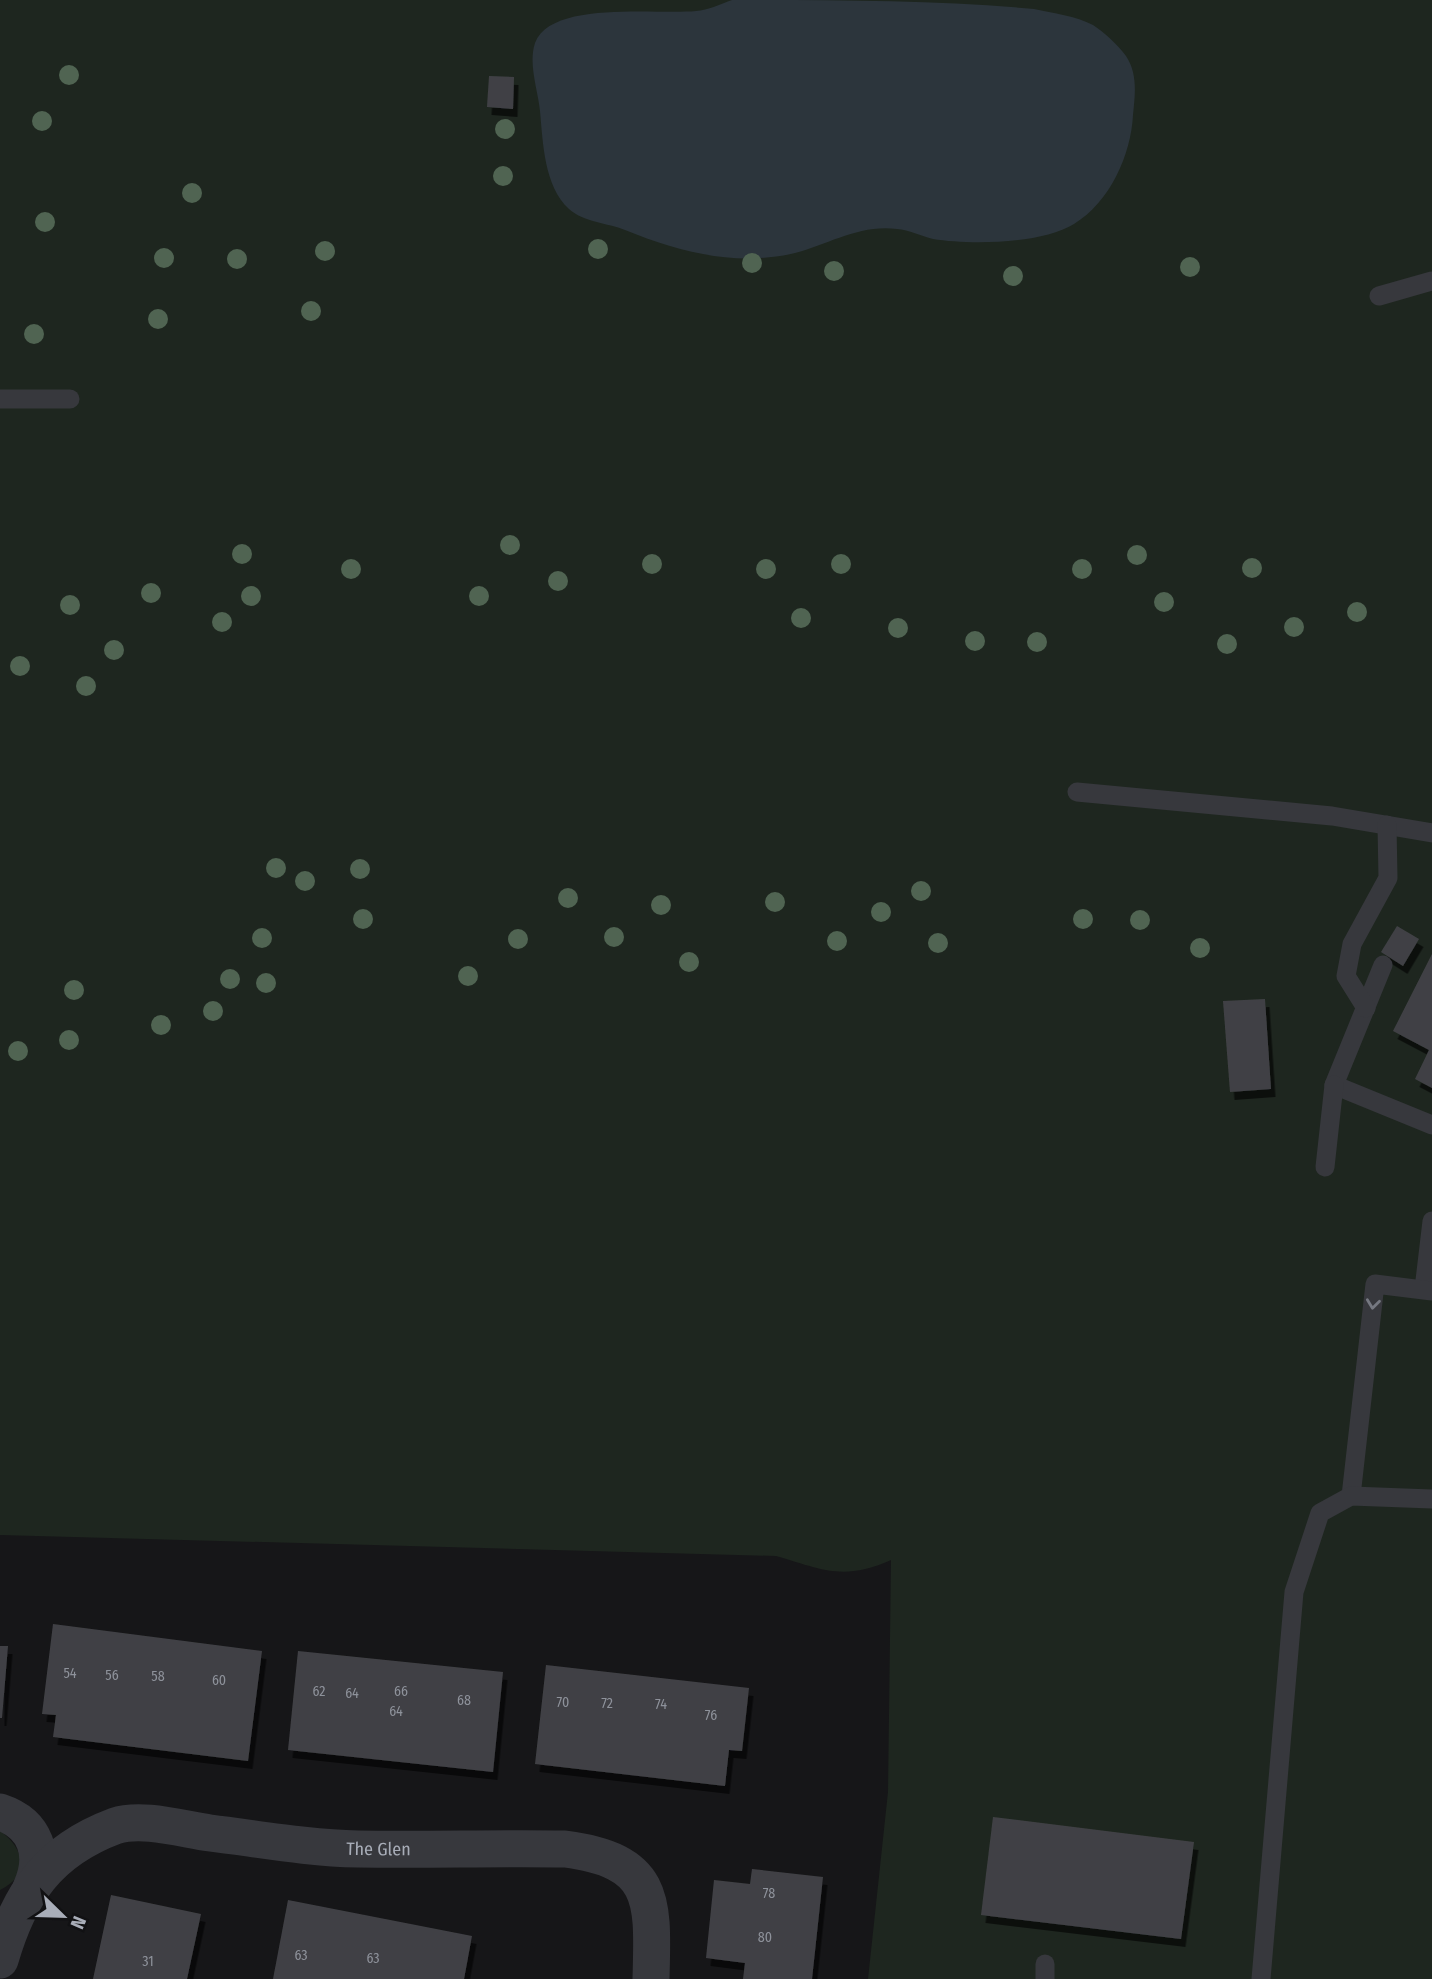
<svg xmlns="http://www.w3.org/2000/svg" width="1432" height="1979" viewBox="0 0 1432 1979" font-family="'Fira Sans Condensed',sans-serif">
	<style>
		.green { fill: #1e261f }
		.water { fill: #2c353c }
		.building { fill: #404145; filter: url(#shadow) }
		.lines { fill: none; stroke-linecap: round; stroke-linejoin: round }
		.lane { stroke: #37383d; stroke-width: 19 }
		.street { stroke: #37383d; stroke-width: 37 }
		.tree { fill: #506452 }
		.oneway { stroke: #757881 }
		.labels { text-anchor: middle; stroke-width: 5; stroke-linejoin: round; paint-order: stroke }
		.number-label { font-size: 14px; fill: #8e929b }
		.street-label { font-size: 18px; fill: #a8adb8; stroke: #111113 }
	</style>
	<defs>
		<filter id="shadow"><feDropShadow dx="4.5" dy="8" stdDeviation="0" flood-color="#0009"/></filter>
	</defs>
	<rect width="100%" height="100%" fill="#161618"/>
	<g class="green">
		<path d="M0,0H1432V1979H868L888,1792L891,1560C843,1581 824,1570 776,1556L0,1535Z"/>
		<path d="M0,1831C24,1848 31,1875 0,1890Z"/>
	</g>
	<path class="water" d="M732,0C830,0 940,0 1034,9C1053,13 1076,16 1093,25C1104,32 1118,45 1126,56C1138,74 1135,95 1133,115C1131,155 1110,202 1074,224C1042,244 970,245 933,239C921,236 909,230 897,229C860,224 829,244 795,253C736,267 679,252 625,230C608,223 583,222 569,209C544,186 543,143 540,111C538,90 528,64 535,43C551,0 657,15 696,11C708,10 721,4 732,0Z"/>
	<g class="building">
		<polygon points="489,76 514,77 513,109 487,107"/>
		<polygon points="1397,926 1419,939 1403,966 1381,952"/>
		<polygon points="1432,954 1432,1088 1415,1079 1429,1050 1393,1031"/>
		<polygon points="1265,999 1271,1089 1230,1092 1223,1001"/>
		<polygon points="53,1624 262,1651 248,1761 53,1737 56,1715 42,1714"/>
		<polygon points="0,1646 8,1646 2,1718 0,1718"/>
		<polygon points="298,1651 503,1672 493,1772 288,1750"/>
		<polygon points="546,1665 749,1688 742,1751 729,1750 725,1786 535,1764"/>
		<polygon points="993,1817 1194,1842 1181,1939 981,1915"/>
		<polygon points="752,1869 823,1877 812,1979 743,1979 745,1963 706,1958 714,1880 750,1884"/>
		<polygon points="111,1895 201,1914 187,1979 93,1979"/>
		<polygon points="288,1900 472,1936 464,1979 273,1979"/>
	</g>
	<g class="lines">
		<g class="lane">
			<polyline points="1379,296 1432,281"/>
			<polyline points="0,399 70,399"/>
			<polyline points="1077,792 1332,816 1432,833"/>
			<polyline points="1383,965 1334,1085 1432,1125"/>
			<polyline points="1366,1008 1346,976 1352,944 1388,878 1387,825"/>
			<polyline points="1325,1167 1334,1085"/>
			<polyline points="1424,1289 1432,1221"/>
			<polyline points="1351,1496 1375,1284 1432,1291"/>
			<polyline points="1045,1964 1045,1979"/>
			<polyline points="1261,1979 1294,1592 1320,1513 1351,1496 1432,1499"/>
		</g>
		<g class="street">
			<path d="M0,1812C36,1824 46,1855 31,1888"/>
			<path id="s1" d="M0,1960C19,1894 48,1851 115,1826C142,1817 182,1829 210,1833C259,1839 308,1848 358,1849C427,1850 496,1848 565,1849C657,1861 653,1900 651,1979"/>
		</g>
	</g>
	<g class="tree">
		<circle cx="69" cy="75" r="10"/>
		<circle cx="42" cy="121" r="10"/>
		<circle cx="505" cy="129" r="10"/>
		<circle cx="503" cy="176" r="10"/>
		<circle cx="192" cy="193" r="10"/>
		<circle cx="45" cy="222" r="10"/>
		<circle cx="598" cy="249" r="10"/>
		<circle cx="325" cy="251" r="10"/>
		<circle cx="164" cy="258" r="10"/>
		<circle cx="237" cy="259" r="10"/>
		<circle cx="752" cy="263" r="10"/>
		<circle cx="1190" cy="267" r="10"/>
		<circle cx="834" cy="271" r="10"/>
		<circle cx="1013" cy="276" r="10"/>
		<circle cx="311" cy="311" r="10"/>
		<circle cx="158" cy="319" r="10"/>
		<circle cx="34" cy="334" r="10"/>
		<circle cx="510" cy="545" r="10"/>
		<circle cx="242" cy="554" r="10"/>
		<circle cx="1137" cy="555" r="10"/>
		<circle cx="652" cy="564" r="10"/>
		<circle cx="841" cy="564" r="10"/>
		<circle cx="1252" cy="568" r="10"/>
		<circle cx="351" cy="569" r="10"/>
		<circle cx="766" cy="569" r="10"/>
		<circle cx="1082" cy="569" r="10"/>
		<circle cx="558" cy="581" r="10"/>
		<circle cx="151" cy="593" r="10"/>
		<circle cx="251" cy="596" r="10"/>
		<circle cx="479" cy="596" r="10"/>
		<circle cx="1164" cy="602" r="10"/>
		<circle cx="70" cy="605" r="10"/>
		<circle cx="1357" cy="612" r="10"/>
		<circle cx="801" cy="618" r="10"/>
		<circle cx="222" cy="622" r="10"/>
		<circle cx="1294" cy="627" r="10"/>
		<circle cx="898" cy="628" r="10"/>
		<circle cx="975" cy="641" r="10"/>
		<circle cx="1037" cy="642" r="10"/>
		<circle cx="1227" cy="644" r="10"/>
		<circle cx="114" cy="650" r="10"/>
		<circle cx="20" cy="666" r="10"/>
		<circle cx="86" cy="686" r="10"/>
		<circle cx="276" cy="868" r="10"/>
		<circle cx="360" cy="869" r="10"/>
		<circle cx="305" cy="881" r="10"/>
		<circle cx="921" cy="891" r="10"/>
		<circle cx="568" cy="898" r="10"/>
		<circle cx="775" cy="902" r="10"/>
		<circle cx="661" cy="905" r="10"/>
		<circle cx="881" cy="912" r="10"/>
		<circle cx="363" cy="919" r="10"/>
		<circle cx="1083" cy="919" r="10"/>
		<circle cx="1140" cy="920" r="10"/>
		<circle cx="614" cy="937" r="10"/>
		<circle cx="262" cy="938" r="10"/>
		<circle cx="518" cy="939" r="10"/>
		<circle cx="837" cy="941" r="10"/>
		<circle cx="938" cy="943" r="10"/>
		<circle cx="1200" cy="948" r="10"/>
		<circle cx="689" cy="962" r="10"/>
		<circle cx="468" cy="976" r="10"/>
		<circle cx="230" cy="979" r="10"/>
		<circle cx="266" cy="983" r="10"/>
		<circle cx="74" cy="990" r="10"/>
		<circle cx="213" cy="1011" r="10"/>
		<circle cx="161" cy="1025" r="10"/>
		<circle cx="69" cy="1040" r="10"/>
		<circle cx="18" cy="1051" r="10"/>
	</g>
	<defs><path id="oneway-chevron" d="M-2-3.5L2.5 0L-2 3.5" fill="none" stroke-width="1.6" stroke-linecap="round" stroke-linejoin="round" transform="scale(1.75)"/></defs>
	<use class="oneway" href="#oneway-chevron" transform="translate(1373 1304) rotate(97)"/>
	<g class="labels">
		<g class="number-label">
			<text x="70" y="1678">54</text>
			<text x="112" y="1680">56</text>
			<text x="158" y="1681">58</text>
			<text x="219" y="1685">60</text>
			<text x="319" y="1696">62</text>
			<text x="401" y="1696">66</text>
			<text x="352" y="1698">64</text>
			<text x="464" y="1705">68</text>
			<text x="563" y="1707">70</text>
			<text x="607" y="1708">72</text>
			<text x="661" y="1709">74</text>
			<text x="396" y="1716">64</text>
			<text x="711" y="1720">76</text>
			<text x="769" y="1898">78</text>
			<text x="765" y="1942">80</text>
			<text x="301" y="1960">63</text>
			<text x="373" y="1963">63</text>
			<text x="148" y="1966">31</text>
		</g>
		<g class="street-label">
			<text dy="6" stroke="none"><textPath href="#s1" startOffset="450">The Glen</textPath></text>
		</g>
	</g>
	<g transform="translate(63 1916) rotate(113)" stroke="#111113" stroke-width="5" paint-order="stroke">
	<path d="M0-5L12 26L0 18L-12 26Z" fill="#a8adb8"/>
	<text y="-10" font-size="19" font-weight="bold" text-anchor="middle" fill="#a8adb8">N</text>
	</g>
</svg>
